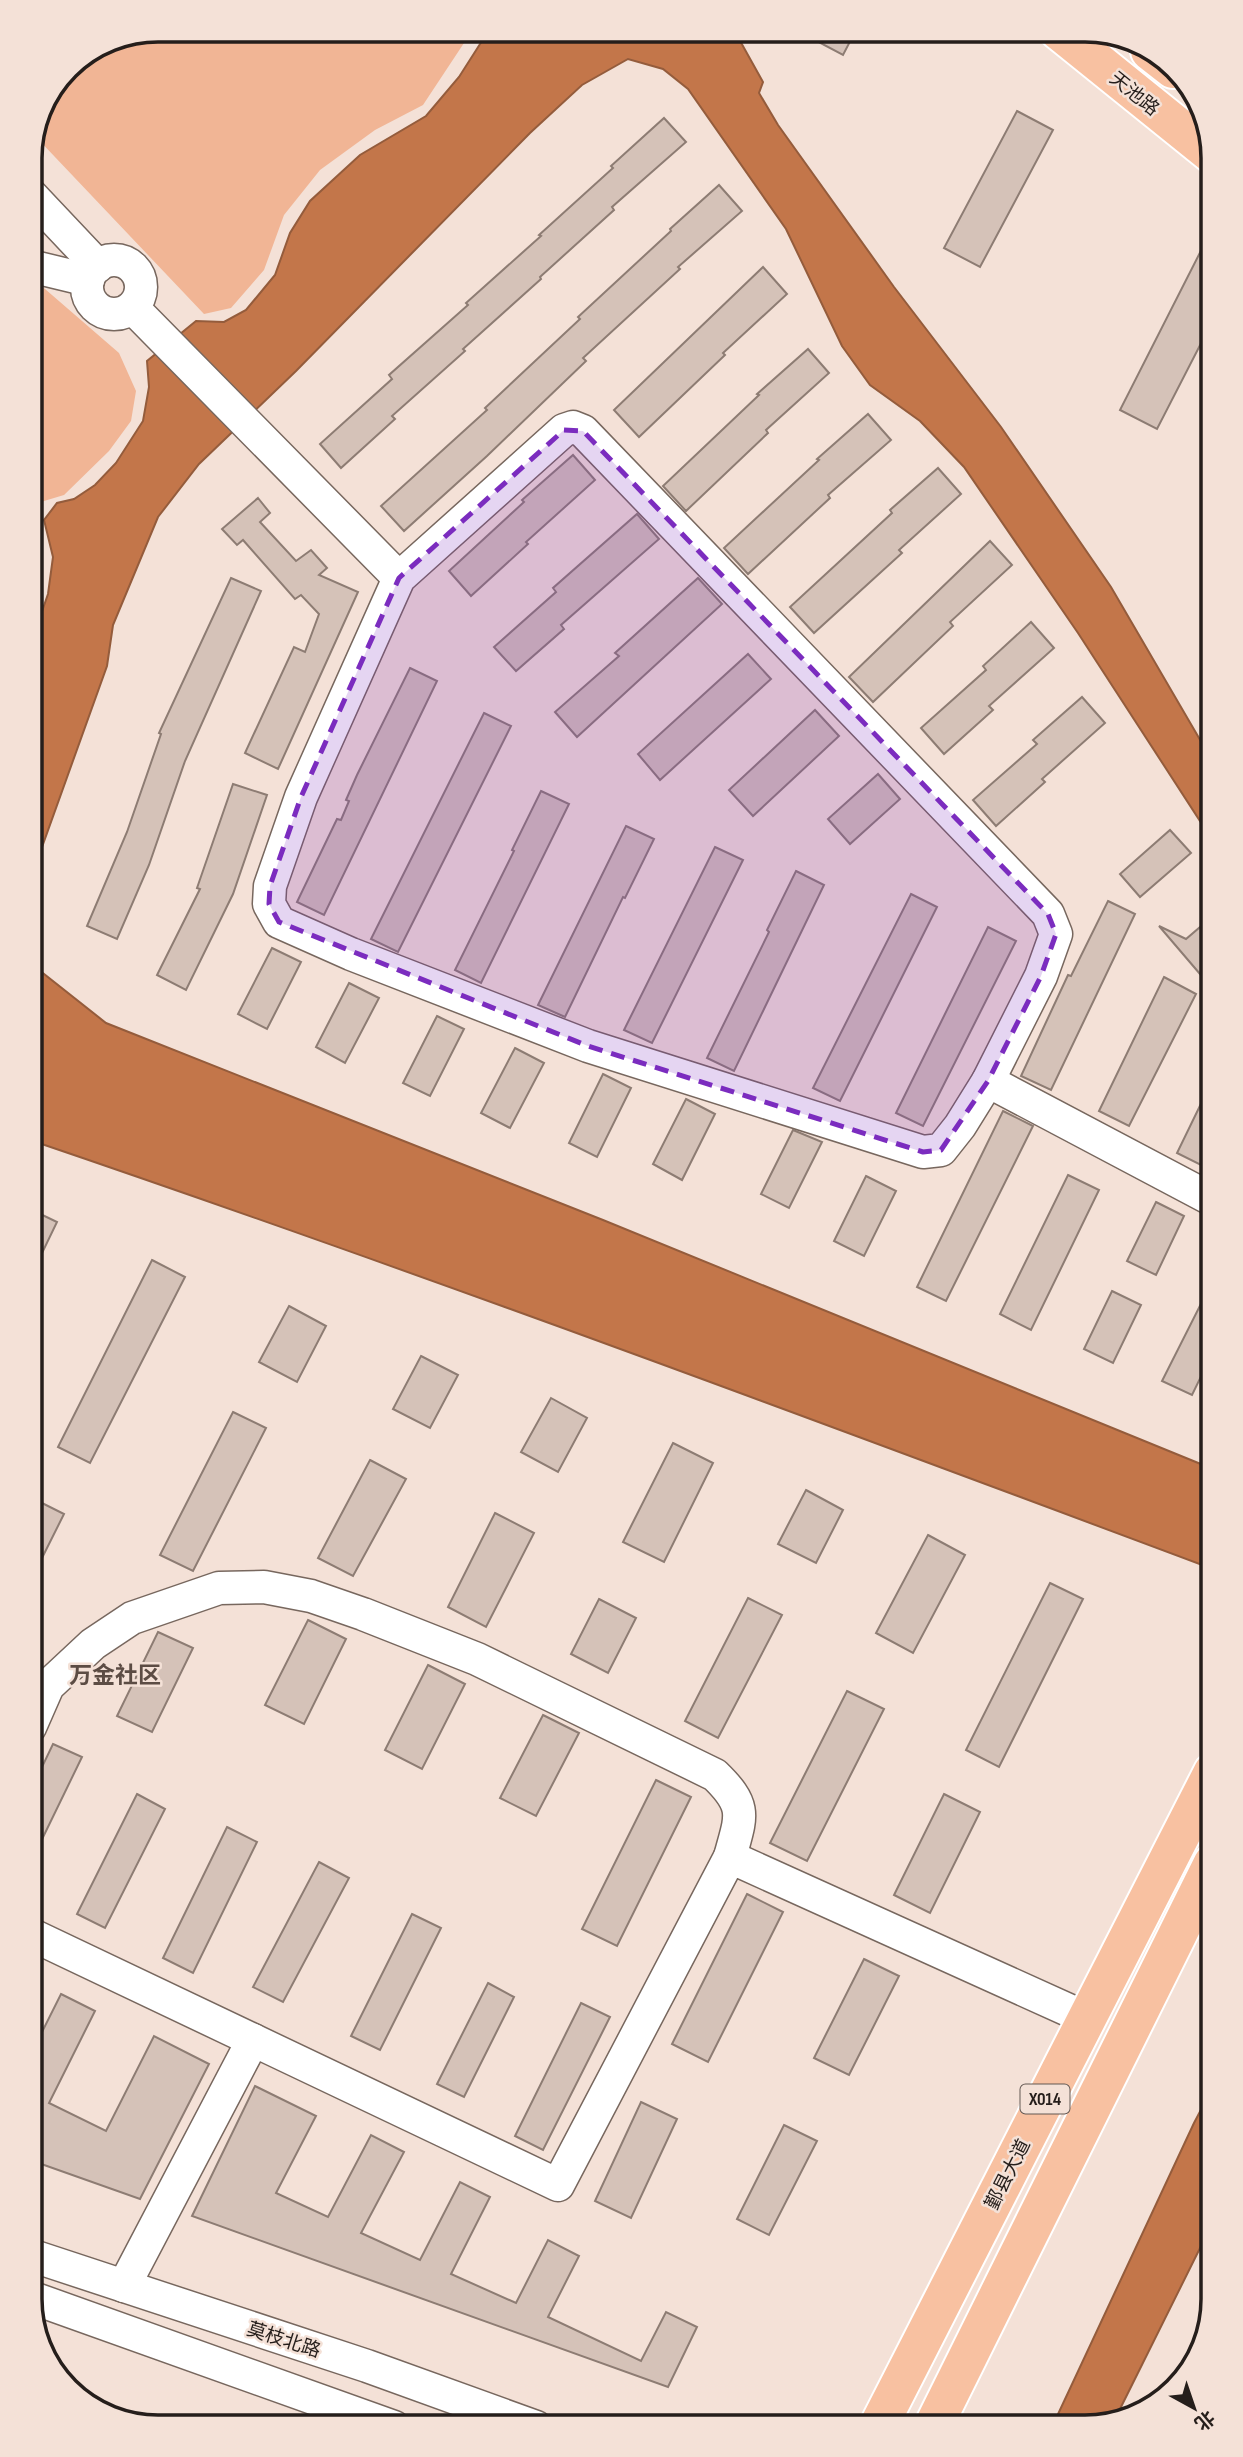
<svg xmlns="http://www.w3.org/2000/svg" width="1243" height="2457" viewBox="0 0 1243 2457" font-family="'Sofia Sans Condensed','Noto Sans SC',sans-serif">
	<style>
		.green { fill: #f1b595 }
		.water { fill: #c3764a; stroke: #945c3c; stroke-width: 2 }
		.building { fill: #d5c2b8; stroke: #8d7c73; stroke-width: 2 }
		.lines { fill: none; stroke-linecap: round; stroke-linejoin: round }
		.minor-casing { stroke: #77675e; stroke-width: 35 }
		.major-casing { stroke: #fff; stroke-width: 42 }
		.minor { stroke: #fff; stroke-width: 32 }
		.major { stroke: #f8c1a1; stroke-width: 38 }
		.marked { fill: #7b2cbf; fill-opacity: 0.2; stroke: #7b2cbf; stroke-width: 5; stroke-dasharray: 14 9; stroke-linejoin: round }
		.labels { text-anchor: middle; stroke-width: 5; stroke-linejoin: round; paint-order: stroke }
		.shield { fill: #f4e1d7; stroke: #635853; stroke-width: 2 }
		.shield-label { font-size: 18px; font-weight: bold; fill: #251e1b }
		.street-label { font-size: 19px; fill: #251e1b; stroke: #f4e1d7 }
		.quarter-label { font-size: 23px; font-weight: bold; fill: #5c4c44; stroke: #f4e1d7 }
		.rim { fill: none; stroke: #251e1b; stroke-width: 3.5 }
	</style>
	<rect width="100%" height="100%" fill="#f4e1d7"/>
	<g class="green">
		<polygon points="158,30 470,30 464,43 423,105 375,130 320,170 284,215 264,270 231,308 204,314 36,137 68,67 109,39"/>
		<polygon points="30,276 119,353 136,391 131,421 109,451 64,495 34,504 32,534 32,586 30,594"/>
	</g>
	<g class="water">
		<polygon points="489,30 734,30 763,82 759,93 778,125 894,287 1001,427 1111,587 1213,762 1213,841 1078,633 964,467 920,421 870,385 842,346 786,229 688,89 663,69 628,59 582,85 530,133 296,371 199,464 158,517 113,625 107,666 42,847 30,865 30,646 48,594 53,557 44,520 57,503 74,499 95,485 116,463 143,421 149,387 147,361 196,321 224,322 246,310 275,275 290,233 310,201 360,155 426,116 459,77"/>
		<path d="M30,960L34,966L106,1023L603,1220L1213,1469V1569C820,1422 427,1275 30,1140Z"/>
		<polygon points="1213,2087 1213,2222 1114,2421 1085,2427 1052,2427 1194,2123"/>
	</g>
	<g class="building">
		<polygon points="796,30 856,30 843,55"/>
		<polygon points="1017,111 1053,130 980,267 944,248"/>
		<polygon points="664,118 686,142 612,207 614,210 540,277 541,279 463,349 465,351 392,416 395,419 341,468 320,444 392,379 389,375 468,305 466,303 541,236 539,235 613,168 611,166"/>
		<polygon points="719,185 742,211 678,267 680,269 583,358 586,361 487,456 404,531 381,506 487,410 485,408 580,319 578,317 671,231 670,229"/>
		<polygon points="1213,227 1213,320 1157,429 1120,410"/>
		<polygon points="763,267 787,294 723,353 725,355 639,437 614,410"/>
		<polygon points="808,349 829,373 766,430 768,433 686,511 663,486 759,395 757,394"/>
		<polygon points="868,414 891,440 828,495 830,498 748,574 724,548 819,460 817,459"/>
		<polygon points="573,455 595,480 526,542 528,544 471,596 449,571 524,502 522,500"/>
		<polygon points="938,468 961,494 899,550 902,553 814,633 790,607 892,513 890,510"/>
		<polygon points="258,498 270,513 260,522 296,561 311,550 327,568 319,575 358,592 278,769 245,753 294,647 305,652 319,614 301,595 295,599 243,540 237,545 222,529"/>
		<polygon points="637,514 659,539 561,625 564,629 516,671 494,647 556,592 553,588"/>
		<polygon points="990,541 1012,565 950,622 953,626 873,702 849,677"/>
		<polygon points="231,578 261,591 185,761 149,865 117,939 87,926 127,832 161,734 159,733"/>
		<polygon points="698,578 722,604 577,737 555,712 619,656 615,653"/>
		<polygon points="1031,622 1054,648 989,706 993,710 944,754 921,728 986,670 983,666"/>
		<polygon points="748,654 771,679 660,780 638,754"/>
		<polygon points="410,668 437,681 324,915 297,902 337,819 341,820 349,801 346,800 357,775"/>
		<polygon points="1082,697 1105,723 1042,779 1045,782 996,826 973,800 1037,744 1033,740"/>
		<polygon points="815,710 839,736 753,816 729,790"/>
		<polygon points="484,713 511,726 398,952 371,939"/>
		<polygon points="878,774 900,799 850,844 828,819"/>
		<polygon points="233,784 267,795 233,894 186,990 157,975 200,889 197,888"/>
		<polygon points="541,791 569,804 481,983 455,970 514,851 512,850"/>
		<polygon points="626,826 654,839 625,898 623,897 565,1017 538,1005"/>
		<polygon points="1170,830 1191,853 1140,897 1120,874"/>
		<polygon points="715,847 743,860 652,1043 624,1030"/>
		<polygon points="796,871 824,885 734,1071 707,1058 769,932 767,930"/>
		<polygon points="911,894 937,907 840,1101 813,1088"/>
		<polygon points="1108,901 1135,914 1051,1090 1021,1076 1068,975 1071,976"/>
		<polygon points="1213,916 1213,963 1200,974 1159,926 1186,939"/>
		<polygon points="988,927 1016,941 923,1126 896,1113"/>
		<polygon points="272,948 301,962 267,1029 238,1014"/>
		<polygon points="1164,977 1196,994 1129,1126 1099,1111"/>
		<polygon points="349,983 379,998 345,1063 316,1047"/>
		<polygon points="437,1016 464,1029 430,1096 403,1083"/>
		<polygon points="515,1048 544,1063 510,1128 481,1113"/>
		<polygon points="603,1074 631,1088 597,1157 569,1143"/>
		<polygon points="1213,1079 1213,1171 1177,1153"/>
		<polygon points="686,1099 715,1114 682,1180 653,1164"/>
		<polygon points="1003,1111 1033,1126 946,1301 917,1287"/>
		<polygon points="793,1130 822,1142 789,1208 761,1194"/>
		<polygon points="1068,1175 1099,1190 1031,1330 1000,1314"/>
		<polygon points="866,1176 896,1191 864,1256 834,1241"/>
		<polygon points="1156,1202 1184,1216 1156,1275 1127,1261"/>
		<polygon points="30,1209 57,1222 30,1278"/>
		<polygon points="152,1260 185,1277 90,1463 58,1447"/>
		<polygon points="1213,1280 1213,1352 1192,1395 1162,1381"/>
		<polygon points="1112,1291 1141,1305 1113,1363 1084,1349"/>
		<polygon points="289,1306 326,1326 297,1382 259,1362"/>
		<polygon points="421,1356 458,1375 430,1428 393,1409"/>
		<polygon points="551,1398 587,1418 558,1472 521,1452"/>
		<polygon points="233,1412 266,1428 193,1571 160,1555"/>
		<polygon points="673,1443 713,1463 664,1562 623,1542"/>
		<polygon points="370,1460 406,1479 353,1576 318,1558"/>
		<polygon points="806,1490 843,1510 816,1563 778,1544"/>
		<polygon points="30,1497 64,1514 30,1582"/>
		<polygon points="495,1513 534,1533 486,1627 448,1607"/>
		<polygon points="928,1535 965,1555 913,1653 876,1633"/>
		<polygon points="1050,1583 1083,1599 999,1767 966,1750"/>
		<polygon points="748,1598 782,1615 718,1738 685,1721"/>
		<polygon points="599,1599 636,1618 608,1673 571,1654"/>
		<polygon points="308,1620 346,1639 304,1724 265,1705"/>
		<polygon points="158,1632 193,1648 152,1732 117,1716"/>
		<polygon points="428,1665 465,1684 422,1769 385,1750"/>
		<polygon points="847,1691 884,1709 807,1861 770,1843"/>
		<polygon points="543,1715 579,1733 536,1816 500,1798"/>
		<polygon points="53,1744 82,1757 30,1864 30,1792"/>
		<polygon points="656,1780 691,1797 617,1946 582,1929"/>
		<polygon points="137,1794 165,1809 105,1928 77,1914"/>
		<polygon points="944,1794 980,1812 930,1913 894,1895"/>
		<polygon points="227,1827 257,1842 193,1973 163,1958"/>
		<polygon points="319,1862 349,1878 283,2002 253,1987"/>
		<polygon points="747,1894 783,1912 708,2062 672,2044"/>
		<polygon points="412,1914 441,1928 380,2050 351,2036"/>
		<polygon points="864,1959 899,1976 849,2075 814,2058"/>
		<polygon points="488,1983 514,1997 464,2097 437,2084"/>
		<polygon points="61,1994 95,2011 49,2103 106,2131 154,2036 209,2064 140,2199 30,2160 30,2056"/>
		<polygon points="581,2003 610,2017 543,2150 515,2136"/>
		<polygon points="255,2086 316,2116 276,2193 328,2217 371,2135 404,2152 361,2233 420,2260 460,2182 490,2197 451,2274 516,2303 548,2240 579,2256 548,2317 641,2361 666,2312 697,2327 668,2387 192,2216"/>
		<polygon points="641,2102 677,2119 631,2218 595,2201"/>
		<polygon points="784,2125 817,2141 769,2235 737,2219"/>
	</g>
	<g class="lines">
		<g class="minor-casing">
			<g id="minor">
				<polyline points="30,194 98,266"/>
				<circle cx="114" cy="287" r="27"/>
				<polyline points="30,266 88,280"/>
				<polyline points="133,308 399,578 564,430 573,427 583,431 1048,914 1056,934 1041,976 988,1081 960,1126 941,1150 923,1152 588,1046 351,954 279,922 269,904 270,886 301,797 399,578"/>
				<polyline points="988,1081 1213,1200"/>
				<path d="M30,1727L48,1686L93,1644L132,1618L219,1588L264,1587L311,1596L363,1614L477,1659L715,1775C748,1807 741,1816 730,1857"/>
				<polyline points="30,1934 558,2185 730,1857 1086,2018"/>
				<polyline points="30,2255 367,2366 536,2427"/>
				<polyline points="124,2286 253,2040"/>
				<polyline points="30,2297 394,2427"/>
			</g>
		</g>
		<g class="major-casing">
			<g id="major">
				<polyline points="1058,30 1213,155"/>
				<polyline points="1150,51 1173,69"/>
				<polyline points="878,2427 1213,1772"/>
				<polyline points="933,2427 1213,1863"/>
			</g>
		</g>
		<use href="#minor" class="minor"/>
		<use href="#major" class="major"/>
	</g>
	<path class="marked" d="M564,430L583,431L1048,914L1056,934L1041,976L988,1081L941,1150L923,1152L588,1046L279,922L269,904L270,886L301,797L399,578Z"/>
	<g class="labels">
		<rect class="shield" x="1020.5" y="2084.5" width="49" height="29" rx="5"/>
		<g class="shield-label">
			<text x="1045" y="2105">X014</text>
		</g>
		<g class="street-label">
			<text transform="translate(1135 93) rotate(39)" y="7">天池路</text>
			<text transform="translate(1007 2174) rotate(-63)" y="7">鄞县大道</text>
			<text transform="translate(284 2339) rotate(18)" y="7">莫枝北路</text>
		</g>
		<g class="quarter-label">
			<text x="115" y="1683">万金社区</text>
		</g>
	</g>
	<path d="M0 0H1243V2457H0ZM158 42H1085A116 116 0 0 1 1201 158V2299A116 116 0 0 1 1085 2415H158A116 116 0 0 1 42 2299V158A116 116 0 0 1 158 42Z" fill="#f4e1d7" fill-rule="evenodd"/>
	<path class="rim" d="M158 42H1085A116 116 0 0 1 1201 158V2299A116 116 0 0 1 1085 2415H158A116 116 0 0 1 42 2299V158A116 116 0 0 1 158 42Z"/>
	<g transform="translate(1194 2408) rotate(140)" stroke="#f4e1d7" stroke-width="5" paint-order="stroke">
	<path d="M0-5L12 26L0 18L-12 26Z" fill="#251e1b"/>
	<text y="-10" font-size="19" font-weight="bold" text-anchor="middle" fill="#251e1b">北</text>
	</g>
</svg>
